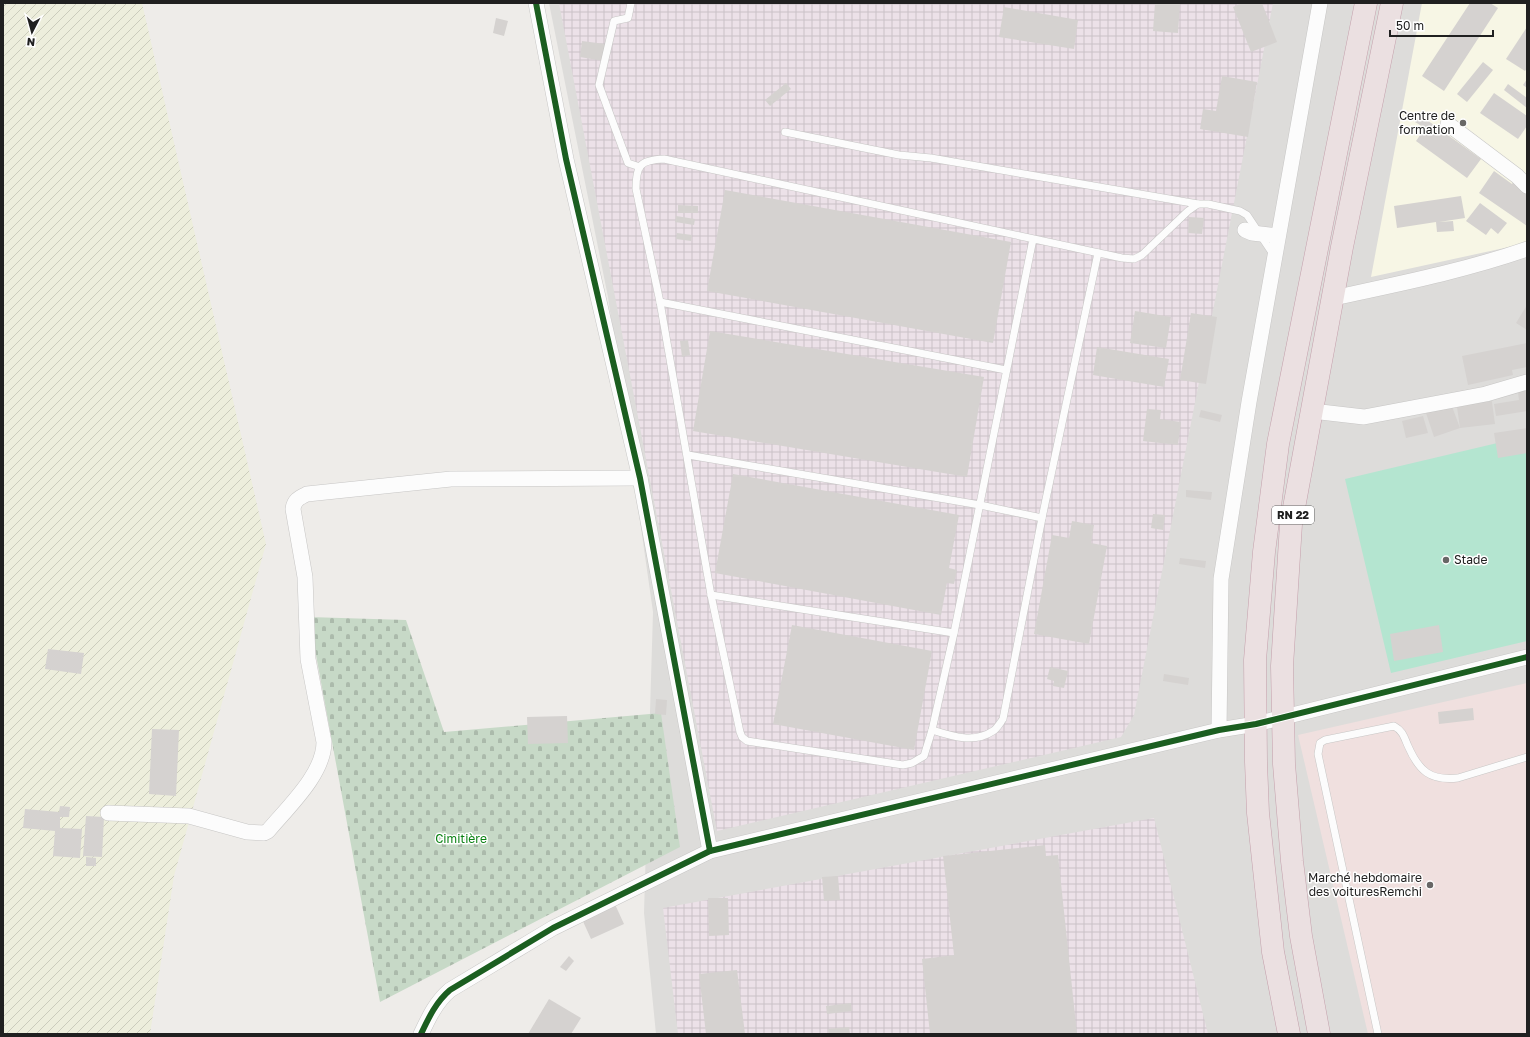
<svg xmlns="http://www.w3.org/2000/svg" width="1530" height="1037" viewBox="0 0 1530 1037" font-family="'Golos Text',sans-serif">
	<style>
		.residential { fill: #dddcda }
		.commercial { fill: #f0e0df }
		.industrial { fill: url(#industrial-grid) }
		.education { fill: #f7f6e5 }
		.farmland { fill: url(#farmland-furrows) }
		.cemetery { fill: url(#cemetery-stones) }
		.pitch { fill: #b4e5d0 }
		.building { fill: #d5d2d0 }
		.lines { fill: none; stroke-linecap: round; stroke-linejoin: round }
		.lane-casing { stroke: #c7c6c5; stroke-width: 8 }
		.street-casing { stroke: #c7c6c5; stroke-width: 16 }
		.highway-casing { stroke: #c49fab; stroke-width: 23 }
		.lane { stroke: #fcfcfc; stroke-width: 7 }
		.street { stroke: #fcfcfc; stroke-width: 15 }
		.highway { stroke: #ebe0e1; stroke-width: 22 }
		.cycleway-casing { stroke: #fff; stroke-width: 8 }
		.cycleway { stroke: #1b5e20; stroke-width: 6 }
		.poi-dot { fill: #686766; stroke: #fff; stroke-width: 1.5 }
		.labels { text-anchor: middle; stroke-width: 3; stroke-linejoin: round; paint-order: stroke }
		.shield { fill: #fff; stroke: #636363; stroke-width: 1 }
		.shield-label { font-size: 11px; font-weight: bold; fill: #202020 }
		.poi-label { font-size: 12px; fill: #202020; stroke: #fff; text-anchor: end }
		.park-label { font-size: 12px; fill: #0a8213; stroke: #fff }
	</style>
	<defs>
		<pattern id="industrial-grid" width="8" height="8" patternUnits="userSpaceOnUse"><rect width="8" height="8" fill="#ece1e8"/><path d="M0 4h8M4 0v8" fill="none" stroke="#cac1c7"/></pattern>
		<pattern id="farmland-furrows" width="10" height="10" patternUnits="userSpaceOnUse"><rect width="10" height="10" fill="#edeedc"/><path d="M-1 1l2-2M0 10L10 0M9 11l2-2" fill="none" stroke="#cbccbc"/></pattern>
		<pattern id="cemetery-stones" width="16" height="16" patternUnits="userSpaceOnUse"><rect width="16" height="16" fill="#c7d9c7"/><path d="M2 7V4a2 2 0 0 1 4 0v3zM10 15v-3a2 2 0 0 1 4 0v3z" fill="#abbaab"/></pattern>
	</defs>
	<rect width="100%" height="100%" fill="#eeece9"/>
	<polygon class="residential" points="549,3 1527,3 1527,1034 656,1034 644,913 653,612 608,297"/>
	<polygon class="commercial" points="1527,683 1527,1034 1368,1034 1298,735"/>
	<g class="industrial">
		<polygon points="559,3 1273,3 1134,715 1121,737 717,831"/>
		<polygon points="1154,818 1208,1034 678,1034 663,908"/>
	</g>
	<polygon class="education" points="1422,3 1527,3 1527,243 1371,277"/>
	<polygon class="farmland" points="3,3 142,3 266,544 174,876 150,1034 3,1034"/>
	<polygon class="cemetery" points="309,617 406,620 444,732 661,713 680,847 380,1002"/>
	<polygon class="pitch" points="1527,436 1527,641 1391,673 1345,479"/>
	<g class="building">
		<polygon points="1155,3 1180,3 1178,33 1153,31"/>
		<polygon points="1242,3 1262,3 1277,42 1251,52 1233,7"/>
		<polygon points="1470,3 1490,3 1498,8 1444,91 1422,76"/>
		<polygon points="1004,7 1078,20 1074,49 999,37"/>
		<polygon points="496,18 508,21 504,36 493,33"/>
		<polygon points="1527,27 1527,68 1525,71 1506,59"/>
		<polygon points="582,41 605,44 603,61 580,57"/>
		<polygon points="1483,62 1493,70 1467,102 1457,94"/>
		<polygon points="1222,76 1257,82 1248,137 1200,129 1203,109 1216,111"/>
		<polygon points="1527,79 1527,88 1523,85"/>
		<polygon points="786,83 791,89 770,106 765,100"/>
		<polygon points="1508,84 1527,98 1527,108 1504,90"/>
		<polygon points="1494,93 1527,116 1527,126 1518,139 1480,113"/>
		<polygon points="1420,115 1481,159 1467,178 1416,141 1425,128 1415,122"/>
		<polygon points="1494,171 1512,184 1518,175 1527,181 1527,226 1479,193"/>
		<polygon points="725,190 1011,242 993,343 707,291"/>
		<polygon points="1461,196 1465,218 1439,222 1453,221 1454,231 1437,232 1436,222 1397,228 1394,206"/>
		<polygon points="1480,203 1507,223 1498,234 1491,228 1486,235 1466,221"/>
		<polygon points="678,205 698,206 698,213 678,213"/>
		<polygon points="676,216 695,219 694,225 675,222"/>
		<polygon points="1189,217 1204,218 1202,234 1188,233"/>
		<polygon points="677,233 692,235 691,241 676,239"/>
		<polygon points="1527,305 1527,330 1516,323"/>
		<polygon points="1135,311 1171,317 1166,348 1130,343"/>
		<polygon points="1191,313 1217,317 1206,384 1180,380"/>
		<polygon points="710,331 984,377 967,477 693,431"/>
		<polygon points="688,340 690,355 682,357 680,341"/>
		<polygon points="1527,343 1527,367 1512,370 1513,375 1468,385 1462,356"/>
		<polygon points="1097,347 1169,359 1164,387 1093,375"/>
		<polygon points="1527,383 1527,411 1496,416 1494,404 1519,400 1517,385"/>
		<polygon points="1491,395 1495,424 1460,428 1456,400"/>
		<polygon points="1450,401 1460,428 1434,437 1425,410"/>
		<polygon points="1147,409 1161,410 1160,419 1181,422 1178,445 1143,441"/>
		<polygon points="1201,410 1222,415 1220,422 1199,417"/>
		<polygon points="1423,416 1428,433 1406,438 1402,421"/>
		<polygon points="1527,428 1527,453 1498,458 1494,433"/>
		<polygon points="733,474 959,515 949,568 957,570 954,584 947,583 941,615 715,573"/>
		<polygon points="1186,490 1212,492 1211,500 1186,497"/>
		<polygon points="1153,514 1165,515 1163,530 1151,528"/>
		<polygon points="1072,521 1094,525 1091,543 1107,546 1089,644 1034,634 1052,535 1069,538"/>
		<polygon points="1180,558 1206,561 1205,568 1179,564"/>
		<polygon points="792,625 932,651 914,750 773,724"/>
		<polygon points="1439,625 1443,652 1394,661 1390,634"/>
		<polygon points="48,649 84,653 81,674 45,669"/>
		<polygon points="1050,667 1068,671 1064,688 1053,686 1054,681 1047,679"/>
		<polygon points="1164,674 1189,678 1188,685 1163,681"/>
		<polygon points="656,699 667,700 666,715 655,714"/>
		<polygon points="1473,708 1474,720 1439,724 1438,712"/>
		<polygon points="567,716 568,743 528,744 527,717"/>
		<polygon points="152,729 179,730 176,796 149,794"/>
		<polygon points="60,806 70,807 69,817 60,817 60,828 82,829 80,858 53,856 55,831 23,828 25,809 59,812"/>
		<polygon points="86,816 104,817 102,857 83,856"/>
		<polygon points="1045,845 1046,856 1058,855 1077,1034 930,1034 922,959 954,955 943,856"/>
		<polygon points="86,857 96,858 96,866 86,866"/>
		<polygon points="838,876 840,900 824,901 822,877"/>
		<polygon points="708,898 728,898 729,935 709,936"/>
		<polygon points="613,900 624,924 591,939 581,917"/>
		<polygon points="569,956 574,961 566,971 560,967"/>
		<polygon points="737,970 745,1034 706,1034 699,974"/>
		<polygon points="549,999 581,1018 571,1034 528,1034"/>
		<polygon points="851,1003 852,1011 827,1014 826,1006"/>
		<polygon points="849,1027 850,1034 829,1034 828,1029"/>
	</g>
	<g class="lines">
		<g class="lane-casing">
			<g id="lane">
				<polyline points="631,3 628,18 614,21 599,85 628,163 640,167"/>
				<polyline points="785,132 899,155 931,158 1198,204"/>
				<path d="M1033,239L954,633L932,730L924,756L912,763L903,765L747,741L742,737L740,732L711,595L660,302L636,189C636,165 640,160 664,159L1122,258L1134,259L1142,255L1188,211L1198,204H1208L1240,211L1247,215L1273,254"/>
				<polyline points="660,302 1006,370"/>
				<polyline points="688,455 980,505 1042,518"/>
				<polyline points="711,595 954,633"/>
				<path d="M932,730C951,736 974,744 993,731C997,729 1000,723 1003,719L1042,518L1098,253"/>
				<path d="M1378,1034L1318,754L1320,743L1325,740L1394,726C1403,731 1404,737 1408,746C1419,771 1430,781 1458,778L1527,757"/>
			</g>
		</g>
		<g class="street-casing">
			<g id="street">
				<polyline points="536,3 566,159 640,478 710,851"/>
				<polyline points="1448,124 1517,176 1527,186"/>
				<polyline points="1245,230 1252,233 1278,236"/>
				<path d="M1333,298C1398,284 1464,271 1527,249"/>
				<polyline points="1312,411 1364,417 1486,394 1527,382"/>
				<polyline points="1219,730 1221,579 1249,402 1320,3"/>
				<path d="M108,813L189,816L247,832L264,833L268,831C288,807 324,774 324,742L308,659L305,577L293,509C294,500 299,498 307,494L451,479L640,478"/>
				<path d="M421,1034C429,1017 436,1002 450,990L553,928L710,851L1219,730L1256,724L1527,657"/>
			</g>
		</g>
		<g class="highway-casing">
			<g id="highway">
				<polyline points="1289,1034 1273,952 1258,813 1256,762 1255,660 1264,552 1278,444 1366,3"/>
				<polyline points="1319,1034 1301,936 1292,861 1284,764 1282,666 1291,524 1342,247 1392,3"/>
			</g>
		</g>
		<use href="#lane" class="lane"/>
		<use href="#street" class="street"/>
		<use href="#highway" class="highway"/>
		<g class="cycleway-casing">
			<g id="cycleway">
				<polyline points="536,3 566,159 640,478 710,851"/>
				<path d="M421,1034C429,1017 436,1002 450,990L553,928L710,851L1219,730L1256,724L1527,657"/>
			</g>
		</g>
		<use href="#cycleway" class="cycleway"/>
	</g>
	<g class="poi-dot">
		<circle cx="1463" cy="123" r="4"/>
		<circle cx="1446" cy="560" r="4"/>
		<circle cx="1430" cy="885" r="4"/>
	</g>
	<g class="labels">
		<rect class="shield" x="1272" y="506" width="42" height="18" rx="3"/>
		<g class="shield-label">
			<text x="1293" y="519">RN 22</text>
		</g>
		<g class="poi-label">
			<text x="1455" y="120">Centre de<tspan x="1455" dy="14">formation</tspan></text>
			<text x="1454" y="564" text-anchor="start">Stade</text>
			<text x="1422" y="882">Marché hebdomaire<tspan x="1422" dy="14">des voituresRemchi</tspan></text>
		</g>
		<g class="park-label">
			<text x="461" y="843">Cimitière</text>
		</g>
	</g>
	<rect width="1530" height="1037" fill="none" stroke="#202020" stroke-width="8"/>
	<g transform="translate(32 32) rotate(186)" stroke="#ffffff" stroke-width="3" paint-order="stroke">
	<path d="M0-3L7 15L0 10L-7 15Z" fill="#202020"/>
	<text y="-6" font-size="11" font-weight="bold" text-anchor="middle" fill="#202020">N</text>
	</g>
	<path d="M1390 30v6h103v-6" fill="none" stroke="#202020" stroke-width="2"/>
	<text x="1396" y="30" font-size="12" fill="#202020" stroke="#ffffff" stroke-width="3" paint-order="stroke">50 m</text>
</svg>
